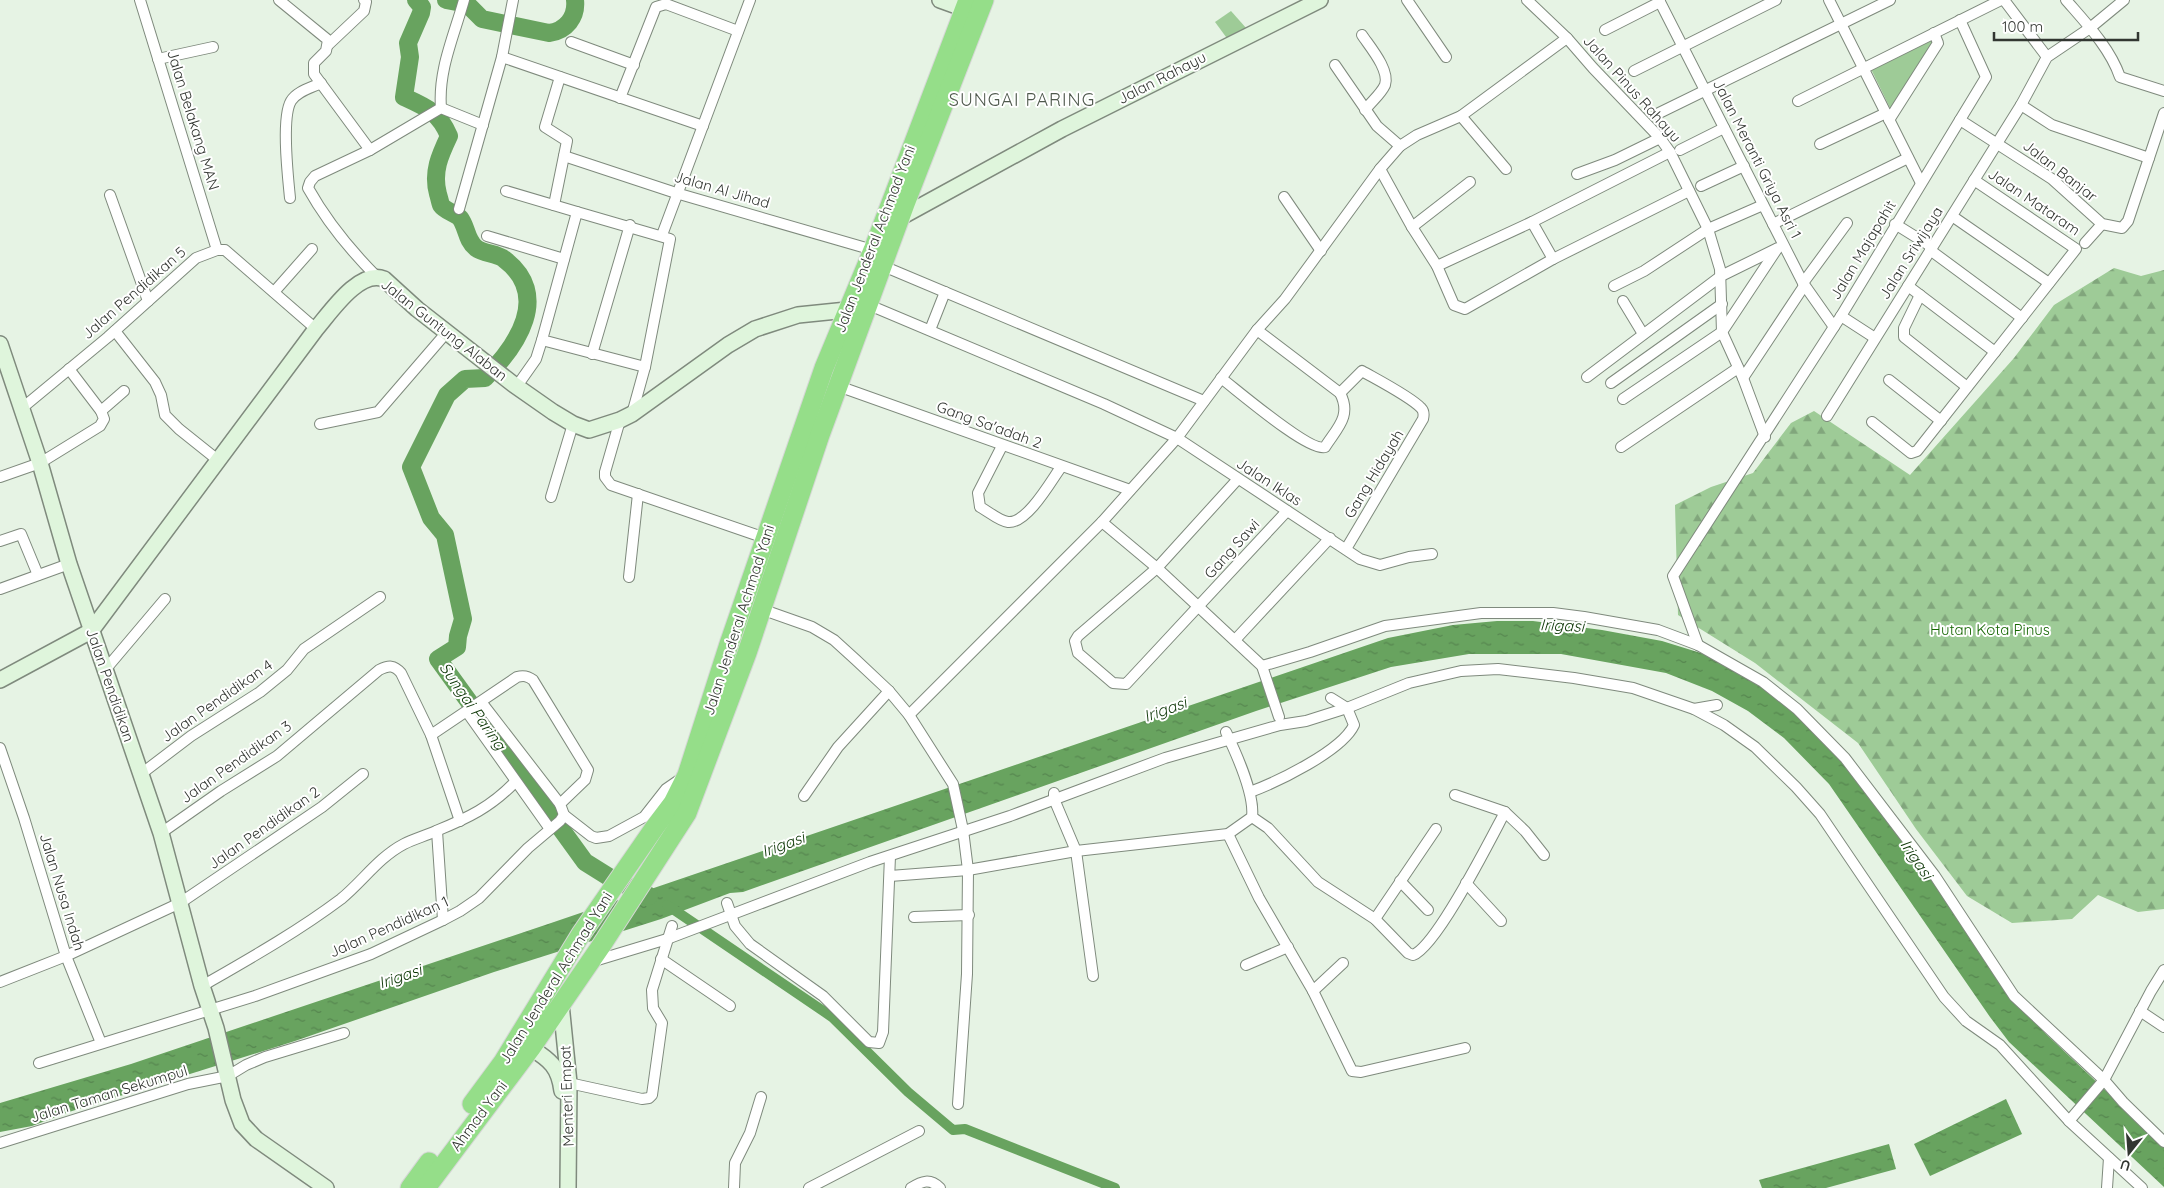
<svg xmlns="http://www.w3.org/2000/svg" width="2164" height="1188" viewBox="0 0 2164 1188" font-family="Quicksand,sans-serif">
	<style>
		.forest { fill: url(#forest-firs) }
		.green { fill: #9ecb97 }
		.water { fill: url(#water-ripples) }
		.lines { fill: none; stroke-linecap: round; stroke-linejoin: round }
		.canal { stroke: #68a35f; stroke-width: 10 }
		.river { stroke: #68a35f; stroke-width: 18 }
		.street-casing { stroke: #7f8a7d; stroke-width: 12 }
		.secondary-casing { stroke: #7f8a7d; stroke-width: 18 }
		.highway-casing { stroke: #d6d7d6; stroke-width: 21 }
		.street { stroke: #fff; stroke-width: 10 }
		.secondary { stroke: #dff5dc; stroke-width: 15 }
		.highway { stroke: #95de89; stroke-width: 19 }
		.labels { text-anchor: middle; stroke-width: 4; stroke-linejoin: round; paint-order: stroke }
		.street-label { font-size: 15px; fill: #323631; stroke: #fff }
		.park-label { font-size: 15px; fill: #156702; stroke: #fff }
		.water-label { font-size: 16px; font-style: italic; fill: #0e3707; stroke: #fff }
		.quarter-label { font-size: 18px; letter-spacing: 1px; fill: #4f594d; stroke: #fff }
	</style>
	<defs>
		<pattern id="forest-firs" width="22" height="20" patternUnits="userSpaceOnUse" patternTransform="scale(1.25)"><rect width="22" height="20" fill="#9ecb97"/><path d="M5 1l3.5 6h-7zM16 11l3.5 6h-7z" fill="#81a67c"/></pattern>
		<pattern id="water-ripples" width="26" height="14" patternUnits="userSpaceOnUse" patternTransform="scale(1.25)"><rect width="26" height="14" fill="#68a35f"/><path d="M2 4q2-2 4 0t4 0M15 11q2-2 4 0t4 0" fill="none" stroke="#56864f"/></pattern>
	</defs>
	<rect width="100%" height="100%" fill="#e6f3e4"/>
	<polygon class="forest" points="2114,268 2141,276 2164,270 2164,909 2138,912 2098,895 2072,919 2012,923 1967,896 1916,829 1858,743 1755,663 1678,615 1675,505 1711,487 1753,473 1791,423 1814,411 1910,475 2014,358 2054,305"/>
	<g class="green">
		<polygon points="1231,11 1247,29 1229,41 1215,22"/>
		<polygon points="1936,38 1891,110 1871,69"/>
	</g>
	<g class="water">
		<polygon points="1497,621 1533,621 1602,630 1662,641 1704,654 1771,690 1862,778 2009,992 2046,1034 2164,1146 2164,1187 2009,1042 1990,1017 1829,784 1784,738 1748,711 1712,691 1666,673 1561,654 1469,654 1391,667 1256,711 743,892 730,893 661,919 494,972 295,1041 69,1112 32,1126 0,1132 0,1103 131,1064 554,922 1388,638 1453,625"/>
		<polygon points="2006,1099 2022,1134 1930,1176 1914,1144"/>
		<polygon points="1889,1144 1896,1169 1826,1188 1762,1188 1759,1180"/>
	</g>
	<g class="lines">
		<polyline class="canal" points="667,905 832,1017 908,1092 953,1130 965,1129 1115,1188"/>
		<g class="river">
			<path d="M416,0L422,7L421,13L408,43L410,57L404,97C426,107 439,112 449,136C440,155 432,172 438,194C439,197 440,202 441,205C445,211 455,213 460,218C467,227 466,240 476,248C484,254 497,253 504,259C552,295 517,346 485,378L465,379L447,395L411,467L431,518L445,535L463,619L458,636L457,647L438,659L585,862L609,877L649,896"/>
			<path d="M446,0L467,4L482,19L549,33C566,31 577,17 575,0"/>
		</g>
		<g class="street-casing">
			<g id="street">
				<polyline points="140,0 217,250"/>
				<polyline points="279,0 328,40 326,51 314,63 314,74 370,150"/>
				<polyline points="1407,0 1446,57"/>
				<polyline points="1527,0 1567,38 1593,68 1660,138 1670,152 1708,229 1720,269 1722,332 1743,378 1765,437"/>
				<polyline points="1659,0 1803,283 1834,327"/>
				<polyline points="1829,0 1921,183"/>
				<polyline points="2004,0 2047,57"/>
				<path d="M2066,0C2086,23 2110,48 2120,77L2164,91"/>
				<polyline points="1605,30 1660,2"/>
				<path d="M1362,35C1370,47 1390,70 1385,85C1381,94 1371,102 1365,110"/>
				<polyline points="1567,38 1461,116 1417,135 1400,146 1380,169 1412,227 1437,266 1454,305 1465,309 1553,259 1689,191"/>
				<polyline points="571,42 634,65"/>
				<polyline points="328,45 364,11 366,2 364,0"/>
				<polyline points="502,57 513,0"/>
				<polyline points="158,59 213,47"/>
				<polyline points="1335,65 1377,126 1400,146"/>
				<polyline points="1634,71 1776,0"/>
				<polyline points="620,98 656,7 666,4 738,31"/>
				<polyline points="1798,101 2001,0"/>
				<polyline points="2021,105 2052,125 2149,158"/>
				<path d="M441,108C438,70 454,36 464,0"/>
				<polyline points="1657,114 1890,0"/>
				<polyline points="1461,116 1506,169"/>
				<polyline points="1889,120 1938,43 1934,33"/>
				<polyline points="1960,120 2052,179 2102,224 2122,228 2128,221 2164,113"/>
				<polyline points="1820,144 1886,113"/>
				<polyline points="1680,150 1724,128"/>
				<polyline points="564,156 676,193 873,250"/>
				<polyline points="1577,174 1615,160 1660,138"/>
				<polyline points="1701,186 1744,166"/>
				<polyline points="506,191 577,212"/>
				<polyline points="110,195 148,301"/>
				<polyline points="1284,197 1321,251"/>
				<path d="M290,198C288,177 281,118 291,101C297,91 311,88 321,83"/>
				<polyline points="554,205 567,141 545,127 560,77"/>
				<polyline points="459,209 502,57 703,126"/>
				<polygon points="577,212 670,239 645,367 542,340"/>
				<polyline points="1952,216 2049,283"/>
				<polyline points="1532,222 1553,259"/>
				<polyline points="1773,224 1908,158"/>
				<polyline points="1895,224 1932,247"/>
				<polyline points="1412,227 1470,182"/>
				<polyline points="662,235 750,0"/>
				<polyline points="487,236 564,259"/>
				<polyline points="2085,243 2102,224"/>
				<polyline points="1930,250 2022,318"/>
				<polyline points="883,266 1204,401"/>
				<polyline points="1437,266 1532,222 1670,152"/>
				<path d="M377,277C350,250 327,222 308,188L310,182L315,176L370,150L441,108L483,125"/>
				<polyline points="1803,283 1847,223"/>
				<polyline points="1614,286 1644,271 1708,229 1763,205"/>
				<polyline points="1908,286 1995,352"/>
				<polyline points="274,292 312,249"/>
				<polyline points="1920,295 1904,328 1904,337 1967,387"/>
				<polyline points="1623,301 1643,334"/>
				<polyline points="869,305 1104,404 1177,438 1360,559 1380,565 1409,557 1432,554"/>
				<polyline points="1841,316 1875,338"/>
				<polyline points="930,330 945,292"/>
				<polyline points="115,331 155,382 161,395 165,415 179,429 219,461"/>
				<polyline points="592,354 630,225"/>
				<polyline points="69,369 101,411"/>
				<polyline points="1587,377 1721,276 1778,248"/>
				<path d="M1221,378C1237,390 1310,453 1325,447C1337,428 1352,416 1340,393L1257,330"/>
				<polyline points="1743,378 1804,286"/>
				<polyline points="1889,380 1941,421"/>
				<polyline points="1611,383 1722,304"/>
				<polyline points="517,386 536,359 542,340"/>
				<polyline points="838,386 1130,490"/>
				<path d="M1340,393L1362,371C1376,379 1411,397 1421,408C1424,411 1424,415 1423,419L1346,549"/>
				<polyline points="1623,399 1722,332 1777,249"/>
				<polyline points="21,409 108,337 196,258 217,250 225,250 316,329"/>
				<polyline points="632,414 645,367"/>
				<polyline points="1827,416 2021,105 2047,57 2090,28 2124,0"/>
				<polyline points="620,420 605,472 605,477 611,485 765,538"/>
				<polyline points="1872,422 1911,453 1917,451 2076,249 1974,180"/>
				<polyline points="320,424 378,412 447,332"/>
				<path d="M1002,446L978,493L980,507C988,511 999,521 1008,522C1027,524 1051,481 1061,467"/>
				<polyline points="1621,447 1738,368"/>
				<polyline points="0,477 40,463 100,426 104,419 101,411 124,391"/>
				<polyline points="1237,480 1157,568 1078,636 1075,641 1078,653 1113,683 1126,684 1287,511"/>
				<polyline points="551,497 573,424"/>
				<polyline points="1102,522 1157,568 1262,666 1279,717"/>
				<polyline points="0,541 21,534 38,575"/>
				<polyline points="629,577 638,494"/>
				<polyline points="0,589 69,564"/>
				<polyline points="761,609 812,627 834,640 856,660 889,691 909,715 953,784 963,830 968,870 967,974 958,1104"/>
				<polyline points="1235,640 1330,538"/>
				<polyline points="1698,645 1673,576 1841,316 1986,77 1960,20"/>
				<polyline points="1262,666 1310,652 1385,626 1481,613 1553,613 1584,617 1658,630 1698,645 1763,682 1797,709 1845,758 1935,876 2014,996 2104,1080 2123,1102 2164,1142"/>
				<polyline points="105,670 165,599"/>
				<polyline points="482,703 560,804"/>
				<polyline points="1694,709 1717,705"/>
				<polyline points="467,712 550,829"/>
				<polyline points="909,715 1102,522 1177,438 1257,330 1285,299 1380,169"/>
				<path d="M431,735L517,677C524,675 528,676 533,680L588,770L585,780L560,804L564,815"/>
				<polyline points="0,748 24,818 66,956 101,1043"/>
				<polyline points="141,774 191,736 260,692 287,670 304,649 380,597"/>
				<path d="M1250,792C1277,782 1342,751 1354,725L1347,708L1331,698"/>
				<polyline points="1054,793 1054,799 1076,851 1093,976"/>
				<polyline points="1455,795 1505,812 1525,831 1544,855"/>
				<polyline points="804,796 838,747 889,691"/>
				<path d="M1252,817L1268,828L1318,882L1375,919L1408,953L1413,955C1437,946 1490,840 1505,812"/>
				<polyline points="437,831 443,920"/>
				<path d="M161,833L221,791L277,756L379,670C389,665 394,665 401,673L431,735L460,821"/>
				<polyline points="1228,834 1259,898 1313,991 1343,963"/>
				<path d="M890,876L968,870L1076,851L1228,834L1252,817C1255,794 1236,753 1226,732"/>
				<polyline points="1400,881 1428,910"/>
				<polyline points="1466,883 1501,921"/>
				<polyline points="727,903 735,926 750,944 823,996 869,1042 879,1043 883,1032 890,856"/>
				<polyline points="914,917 969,915"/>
				<polyline points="1375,919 1436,829"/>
				<polyline points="661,959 730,1006"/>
				<polyline points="591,962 667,939 870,862 1010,816 1165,758 1280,725 1306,721 1347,708 1409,683 1461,671 1498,669 1574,678 1633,688 1694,709 1724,725 1755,747 1796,787 1820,814 1944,997 1966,1021 2000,1045 2069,1121 2142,1188"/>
				<polyline points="1246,965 1288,947"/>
				<polyline points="0,982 66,956 180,903 322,807 363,774"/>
				<path d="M202,986C249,959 297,932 341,899C362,882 379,857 404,844C414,839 425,836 436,831C468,818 491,807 515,782"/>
				<polyline points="1313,991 1352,1071 1361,1072 1465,1048"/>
				<polyline points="2140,1011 2164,1027"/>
				<polyline points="39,1063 255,996 371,954 443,920 460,911 479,898 528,848 560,821 564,815 591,836 596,838 609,836 644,817 666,789 682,778"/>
				<polyline points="569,1083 642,1099 649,1098 652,1095 662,1023 653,1008 652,990 672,926"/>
				<polyline points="2069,1121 2104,1080 2151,991 2164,970"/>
				<polyline points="0,1143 188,1084 228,1076 246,1065 265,1057 344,1033"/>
				<polyline points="734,1188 735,1163 750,1133 761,1097"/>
				<polyline points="809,1188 919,1131"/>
				<path d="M911,1188C922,1181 930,1178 940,1188"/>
				<polyline points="2107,1188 2109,1158"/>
			</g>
		</g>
		<g class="secondary-casing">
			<g id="secondary">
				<polyline points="940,0 965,9"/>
				<polyline points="901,217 1062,129 1320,0"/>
				<polyline points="0,344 40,463 69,564 161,833 202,986 216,1028 233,1100 242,1124 256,1139 326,1188"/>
				<path d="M0,680L91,631L316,329C330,313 359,269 384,279L417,309L513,384L553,412L573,424L589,430L620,420L632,414L728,345L755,329L798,315L847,310"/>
				<polyline points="561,1004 569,1083 568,1188"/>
				<path d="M531,1048C550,1060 559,1067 562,1091"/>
			</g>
		</g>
		<g class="highway-casing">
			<g id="highway">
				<polyline points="472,1104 503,1062 581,934 655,827 673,803 687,775 729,644 824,368 873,250 968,0"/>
				<polyline points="410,1188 429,1162"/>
				<polyline points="426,1188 531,1048 601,946 687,813 747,653 820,435 905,204 984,0"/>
			</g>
		</g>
		<use href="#street" class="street"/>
		<use href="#secondary" class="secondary"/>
		<use href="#highway" class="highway"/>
	</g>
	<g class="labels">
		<g class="street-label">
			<text transform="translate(1162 78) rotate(-27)" y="5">Jalan Rahayu</text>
			<text transform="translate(1632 89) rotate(48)" y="5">Jalan Pinus Rahayu</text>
			<text transform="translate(193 120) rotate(73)" y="5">Jalan Belakang MAN</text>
			<text transform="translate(1757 159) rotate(63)" y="5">Jalan Meranti Griya Asri 1</text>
			<text transform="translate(2060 171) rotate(38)" y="5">Jalan Banjar</text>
			<text transform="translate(722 190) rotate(16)" y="5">Jalan Al Jihad</text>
			<text transform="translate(2034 202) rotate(34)" y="5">Jalan Mataram</text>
			<text transform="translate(875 239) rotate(-69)" y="5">Jalan Jenderal Achmad Yani</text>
			<text transform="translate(1863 250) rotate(-59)" y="5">Jalan Majapahit</text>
			<text transform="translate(1911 253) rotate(-58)" y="5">Jalan Sriwijaya</text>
			<text transform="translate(134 293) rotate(-41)" y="5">Jalan Pendidikan 5</text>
			<text transform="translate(444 330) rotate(38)" y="5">Jalan Guntung Alaban</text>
			<text transform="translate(989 425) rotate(20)" y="5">Gang Sa'adah 2</text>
			<text transform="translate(1374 474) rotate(-59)" y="5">Gang Hidayah</text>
			<text transform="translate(1269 482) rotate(33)" y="5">Jalan Iklas</text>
			<text transform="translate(1232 549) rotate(-48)" y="5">Gang Sawi</text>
			<text transform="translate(739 620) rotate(-72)" y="5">Jalan Jenderal Achmad Yani</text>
			<text transform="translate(110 685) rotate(71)" y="5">Jalan Pendidikan</text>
			<text transform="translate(217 701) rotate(-35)" y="5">Jalan Pendidikan 4</text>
			<text transform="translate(236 762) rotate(-35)" y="5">Jalan Pendidikan 3</text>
			<text transform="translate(264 828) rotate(-35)" y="5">Jalan Pendidikan 2</text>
			<text transform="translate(62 892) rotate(73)" y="5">Jalan Nusa Indah</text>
			<text transform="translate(389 927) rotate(-24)" y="5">Jalan Pendidikan 1</text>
			<text transform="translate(556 978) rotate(-58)" y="5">Jalan Jenderal Achmad Yani</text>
			<text transform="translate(109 1094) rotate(-17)" y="5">Jalan Taman Sekumpul</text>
			<text transform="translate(567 1096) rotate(-92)" y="5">Menteri Empat</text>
			<text transform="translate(479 1116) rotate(-53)" y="5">Ahmad Yani</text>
		</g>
		<g class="park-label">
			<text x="1990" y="635">Hutan Kota Pinus</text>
		</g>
		<g class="water-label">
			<text transform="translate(1562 625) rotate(2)" y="6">Irigasi</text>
			<text transform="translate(473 706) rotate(55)" y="6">Sungai Paring</text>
			<text transform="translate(1165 709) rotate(-20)" y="6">Irigasi</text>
			<text transform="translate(783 844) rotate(-20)" y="6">Irigasi</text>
			<text transform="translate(1917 859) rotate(56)" y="6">Irigasi</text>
			<text transform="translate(400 976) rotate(-19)" y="6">Irigasi</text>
		</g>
		<g class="quarter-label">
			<text x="1022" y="106">SUNGAI PARING</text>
		</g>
	</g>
	<g transform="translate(2129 1153) rotate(197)" stroke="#ffffff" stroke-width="4" paint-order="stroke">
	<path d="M0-4L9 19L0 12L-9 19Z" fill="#323631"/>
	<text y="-8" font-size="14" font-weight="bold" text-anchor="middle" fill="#323631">U</text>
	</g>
	<path d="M1994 32v8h144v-8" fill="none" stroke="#323631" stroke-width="2.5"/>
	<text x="2002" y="32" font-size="15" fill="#323631" stroke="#ffffff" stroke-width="4" paint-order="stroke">100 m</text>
</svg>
